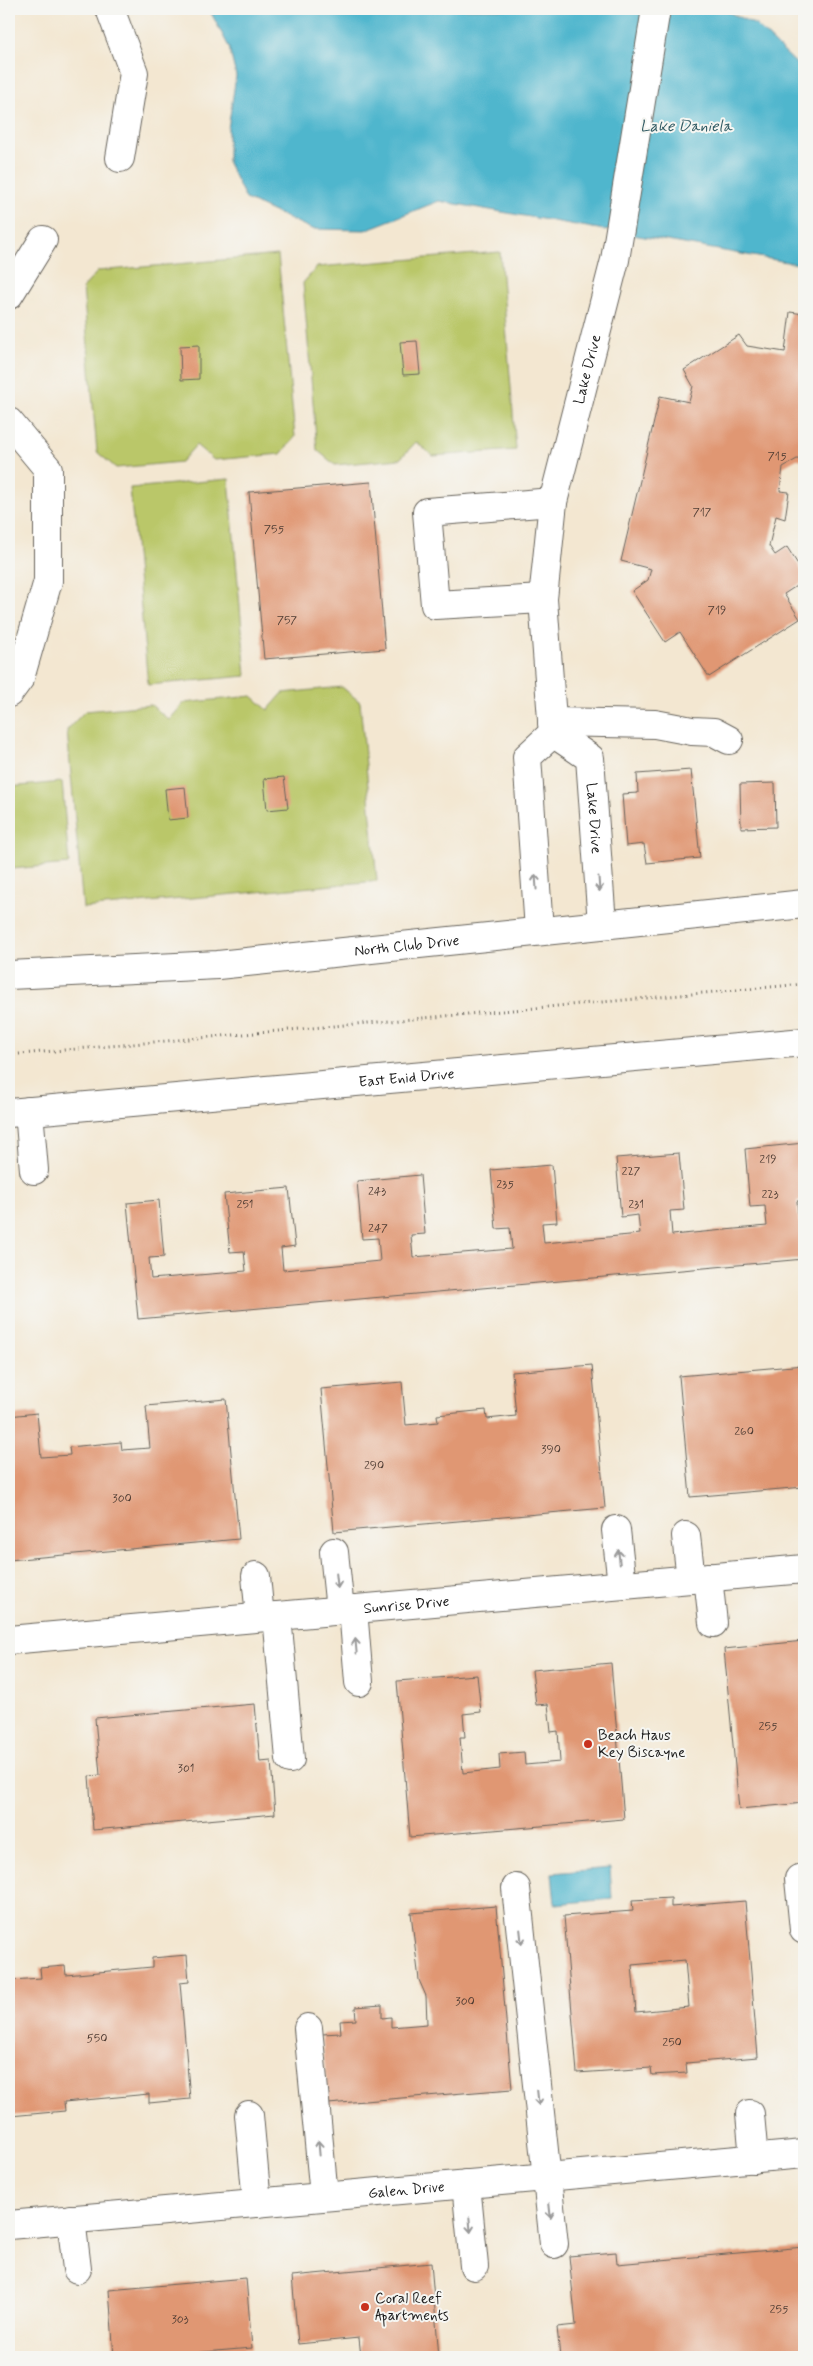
<svg xmlns="http://www.w3.org/2000/svg" width="813" height="2366" viewBox="0 0 813 2366" font-family="Mynerve,sans-serif">
	<style>
		.green { fill: #bac769; stroke: #6b7242 }
		.water { fill: #4fb6cd; stroke: #366974 }
		.building { fill: #e09773; fill-rule: evenodd }
		.lines { fill: none; stroke-linecap: round; stroke-linejoin: round }
		.minor-casing { stroke: #67635b; stroke-width: 30 }
		.path { stroke: #67635b; stroke-width: 3; stroke-dasharray: 1 4; stroke-linecap: butt }
		.minor { stroke: #fff; stroke-width: 28 }
		.oneway { stroke: #999 }
		.poi-dot { fill: #c8321e; stroke: #f6f6f2; stroke-width: 2 }
		.labels { text-anchor: middle; stroke-width: 4; stroke-linejoin: round; paint-order: stroke }
		.number-label { font-size: 12px; fill: #4d3b32 }
		.street-label { font-size: 15px; fill: #1c1c1c; stroke: #f6f6f2 }
		.poi-label { font-size: 15px; fill: #1c1c1c; stroke: #f6f6f2; text-anchor: start }
		.water-label { font-size: 16px; font-style: italic; fill: #305a63; stroke: #f6f6f2 }
	</style>
	<rect width="100%" height="100%" fill="#f6f6f2"/>
	<filter id="ink" filterUnits="userSpaceOnUse"><feTurbulence type="fractalNoise" baseFrequency=".02" numOctaves="2"/><feDisplacementMap in="SourceGraphic" scale="10" xChannelSelector="R" yChannelSelector="G"/><feConvolveMatrix kernelMatrix="1 2 1 2 8 2 1 2 1" color-interpolation-filters="sRGB"/></filter>
	<filter id="wash" filterUnits="userSpaceOnUse"><feTurbulence type="fractalNoise" baseFrequency=".0096" numOctaves="4" result="noise"/><feDisplacementMap in="SourceGraphic" scale="20" xChannelSelector="R" yChannelSelector="G"/><feGaussianBlur stdDeviation="1.12" result="paint"/><feColorMatrix in="noise" values="0 0 0 0 0 0 0 0 0 0 0 0 0 0 0 0 0 1.4 0 .05"/><feComposite in="paint" operator="in"/></filter>
	<g filter="url(#wash)">
		<rect width="100%" height="100%" fill="#f3e7d1"/>
		<g class="green">
			<polygon points="500,252 516,450 433,456 416,442 400,459 335,465 317,450 303,283 317,267"/>
			<polygon points="278,255 295,437 281,454 214,460 196,445 181,462 116,468 97,452 83,288 98,271"/>
			<polygon points="229,479 246,676 148,685 130,488"/>
			<polygon points="342,687 360,702 377,881 83,908 67,730 85,711 151,705 169,720 184,703 252,696 268,710 283,693"/>
			<polygon points="62,782 69,864 11,869 9,787"/>
		</g>
		<g class="water">
			<polygon points="209,9 722,9 756,25 804,71 804,265 439,201 365,230 312,229 246,199 228,163 228,129 236,76 229,47"/>
			<polygon points="610,1868 612,1899 555,1904 552,1873"/>
		</g>
		<g id="blocks">
			<g class="building">
				<polygon points="790,9 804,9 804,21"/>
				<polygon points="790,312 804,314 804,460 797,459 783,467 780,491 789,492 785,519 776,516 769,546 775,555 787,547 804,574 804,581 784,594 800,619 709,677 680,632 665,642 632,591 648,580 651,569 621,561 660,396 689,402 693,386 684,370 739,335 747,346 785,352"/>
				<polygon points="417,341 420,374 403,375 400,342"/>
				<polygon points="199,345 199,379 181,380 180,346"/>
				<polygon points="371,482 385,649 264,659 249,492"/>
				<polygon points="691,770 700,858 647,863 644,844 626,846 622,794 638,793 637,774"/>
				<polygon points="284,777 288,808 267,810 264,779"/>
				<polygon points="775,783 776,827 741,828 740,784"/>
				<polygon points="185,787 188,818 168,820 165,789"/>
				<polygon points="804,1143 804,1201 797,1201 799,1223 804,1223 804,1259 138,1319 127,1203 159,1200 164,1257 149,1258 151,1279 246,1271 244,1251 230,1252 224,1194 289,1188 295,1246 281,1248 283,1270 380,1261 378,1238 362,1239 357,1181 420,1175 425,1234 411,1235 413,1257 512,1249 510,1228 496,1229 491,1170 552,1165 557,1222 542,1223 544,1243 640,1234 638,1215 621,1217 616,1158 679,1153 684,1210 670,1211 672,1235 767,1226 765,1206 750,1207 745,1149"/>
				<polygon points="592,1365 605,1508 334,1532 321,1389 402,1382 406,1425 438,1422 437,1415 486,1410 487,1419 516,1416 512,1372"/>
				<polygon points="804,1365 804,1487 690,1497 679,1376"/>
				<polygon points="226,1399 239,1539 9,1560 9,1416 37,1413 41,1457 70,1455 69,1447 121,1442 122,1450 150,1448 146,1406"/>
				<polygon points="804,1641 804,1803 739,1809 724,1649"/>
				<polygon points="611,1663 624,1819 410,1837 397,1681 477,1675 481,1712 463,1714 465,1737 460,1737 463,1773 500,1769 499,1754 524,1752 525,1765 560,1762 558,1731 551,1732 548,1704 536,1705 532,1670"/>
				<polygon points="255,1704 260,1762 271,1761 275,1814 93,1830 89,1776 100,1775 95,1718"/>
				<path d="M671,1898V1907L745,1901L758,2057L686,2063L687,2073L652,2075L651,2068L577,2073L564,1916L633,1911L632,1900ZM685,1960L689,2007L636,2012L632,1965Z"/>
				<polygon points="496,1906 512,2089 328,2104 322,2034 341,2033 340,2021 356,2020 355,2007 382,2005 382,2018 391,2017 391,2027 427,2024 426,1996 419,1980 411,1913"/>
				<polygon points="187,1955 189,1982 180,1983 190,2099 149,2103 149,2094 64,2102 65,2111 10,2116 9,1970 11,1969 12,1980 41,1978 40,1968 65,1966 66,1975 152,1967 152,1958"/>
				<polygon points="804,2247 804,2353 756,2357 560,2357 557,2327 576,2325 569,2256 616,2252 617,2264"/>
				<polygon points="431,2263 439,2357 361,2357 359,2338 298,2344 292,2276"/>
				<polygon points="246,2278 252,2348 192,2353 192,2357 114,2357 109,2290"/>
			</g>
		</g>
	</g>
	<g filter="url(#ink)">
		<use href="#blocks" fill-opacity="0" stroke="#67635b" stroke-width="1"/>
		<g class="lines">
			<g class="minor-casing">
				<g id="minor">
					<polyline points="110,9 134,73 120,158"/>
					<polyline points="9,295 43,240"/>
					<polyline points="9,422 48,469 48,581 20,678 9,693"/>
					<polyline points="543,599 435,605 427,512 553,502"/>
					<polyline points="552,722 655,724 692,731 714,732 729,740"/>
					<path id="s1" d="M553,733L543,599L553,502L615,260L656,9"/>
					<path id="s2" d="M553,733L590,758L602,924"/>
					<polyline points="539,930 527,757 553,733"/>
					<path id="s3" d="M9,975L218,965L804,904"/>
					<polyline points="29,1111 34,1170"/>
					<path id="s4" d="M9,1113L804,1042"/>
					<polyline points="616,1530 622,1585"/>
					<polyline points="686,1536 691,1579"/>
					<polyline points="334,1552 340,1610"/>
					<polyline points="256,1576 260,1617"/>
					<polyline points="708,1577 713,1623"/>
					<polyline points="353,1609 359,1682"/>
					<polyline points="277,1616 290,1759"/>
					<path id="s5" d="M9,1640L804,1569"/>
					<polyline points="799,1879 804,1930"/>
					<polyline points="516,1888 554,2244"/>
					<polyline points="308,2028 324,2196"/>
					<polyline points="750,2114 754,2159"/>
					<polyline points="249,2115 257,2203"/>
					<polyline points="466,2184 474,2266"/>
					<polyline points="71,2219 77,2269"/>
					<path id="s6" d="M9,2225L804,2154"/>
				</g>
			</g>
			<polyline class="path" points="9,1055 804,984"/>
			<use href="#minor" class="minor"/>
		</g>
		<defs><path id="oneway-shaft" d="M-6 0H5M1.5-3L5.5 0L1.5 3" fill="none" stroke-width="1.6" stroke-linecap="round" stroke-linejoin="round" transform="scale(1.25)"/></defs>
		<g class="oneway">
			<use href="#oneway-shaft" transform="translate(536 882) rotate(-94)"/>
			<use href="#oneway-shaft" transform="translate(599 884) rotate(86)"/>
			<use href="#oneway-shaft" transform="translate(619 1557) rotate(-96)"/>
			<use href="#oneway-shaft" transform="translate(337 1581) rotate(84)"/>
			<use href="#oneway-shaft" transform="translate(356 1646) rotate(-95)"/>
			<use href="#oneway-shaft" transform="translate(521 1937) rotate(84)"/>
			<use href="#oneway-shaft" transform="translate(538 2098) rotate(84)"/>
			<use href="#oneway-shaft" transform="translate(319 2148) rotate(-95)"/>
			<use href="#oneway-shaft" transform="translate(550 2211) rotate(84)"/>
			<use href="#oneway-shaft" transform="translate(470 2225) rotate(85)"/>
		</g>
	</g>
	<g class="poi-dot">
		<circle cx="588" cy="1744" r="5"/>
		<circle cx="365" cy="2307" r="5"/>
	</g>
	<g class="labels">
		<g class="number-label">
			<text x="777" y="460">715</text>
			<text x="702" y="516">717</text>
			<text x="274" y="533">755</text>
			<text x="717" y="614">719</text>
			<text x="287" y="624">757</text>
			<text x="768" y="1163">219</text>
			<text x="631" y="1175">227</text>
			<text x="505" y="1188">235</text>
			<text x="377" y="1195">243</text>
			<text x="770" y="1198">223</text>
			<text x="245" y="1208">251</text>
			<text x="636" y="1208">231</text>
			<text x="378" y="1232">247</text>
			<text x="744" y="1435">260</text>
			<text x="551" y="1453">390</text>
			<text x="374" y="1469">290</text>
			<text x="122" y="1502">300</text>
			<text x="768" y="1730">255</text>
			<text x="186" y="1772">301</text>
			<text x="465" y="2005">300</text>
			<text x="97" y="2042">550</text>
			<text x="672" y="2046">250</text>
			<text x="779" y="2313">255</text>
			<text x="180" y="2323">303</text>
		</g>
		<g class="street-label">
			<text dy="5" stroke="none"><textPath href="#s1" startOffset="369">Lake Drive</textPath></text>
			<text dy="5" stroke="none"><textPath href="#s2" startOffset="105">Lake Drive</textPath></text>
			<text dy="5" stroke="none"><textPath href="#s3" startOffset="399">North Club Drive</textPath></text>
			<text dy="5" stroke="none"><textPath href="#s4" startOffset="399">East Enid Drive</textPath></text>
			<text dy="5" stroke="none"><textPath href="#s5" startOffset="399">Sunrise Drive</textPath></text>
			<text dy="5" stroke="none"><textPath href="#s6" startOffset="399">Galen Drive</textPath></text>
		</g>
		<g class="poi-label">
			<text x="598" y="1740">Beach Haus<tspan x="598" dy="17">Key Biscayne</tspan></text>
			<text x="375" y="2303">Coral Reef<tspan x="375" dy="17">Apartments</tspan></text>
		</g>
		<g class="water-label">
			<text x="686" y="131">Lake Daniela</text>
		</g>
	</g>
	<rect width="813" height="2366" fill="none" stroke="#f6f6f2" stroke-width="30"/>
</svg>
